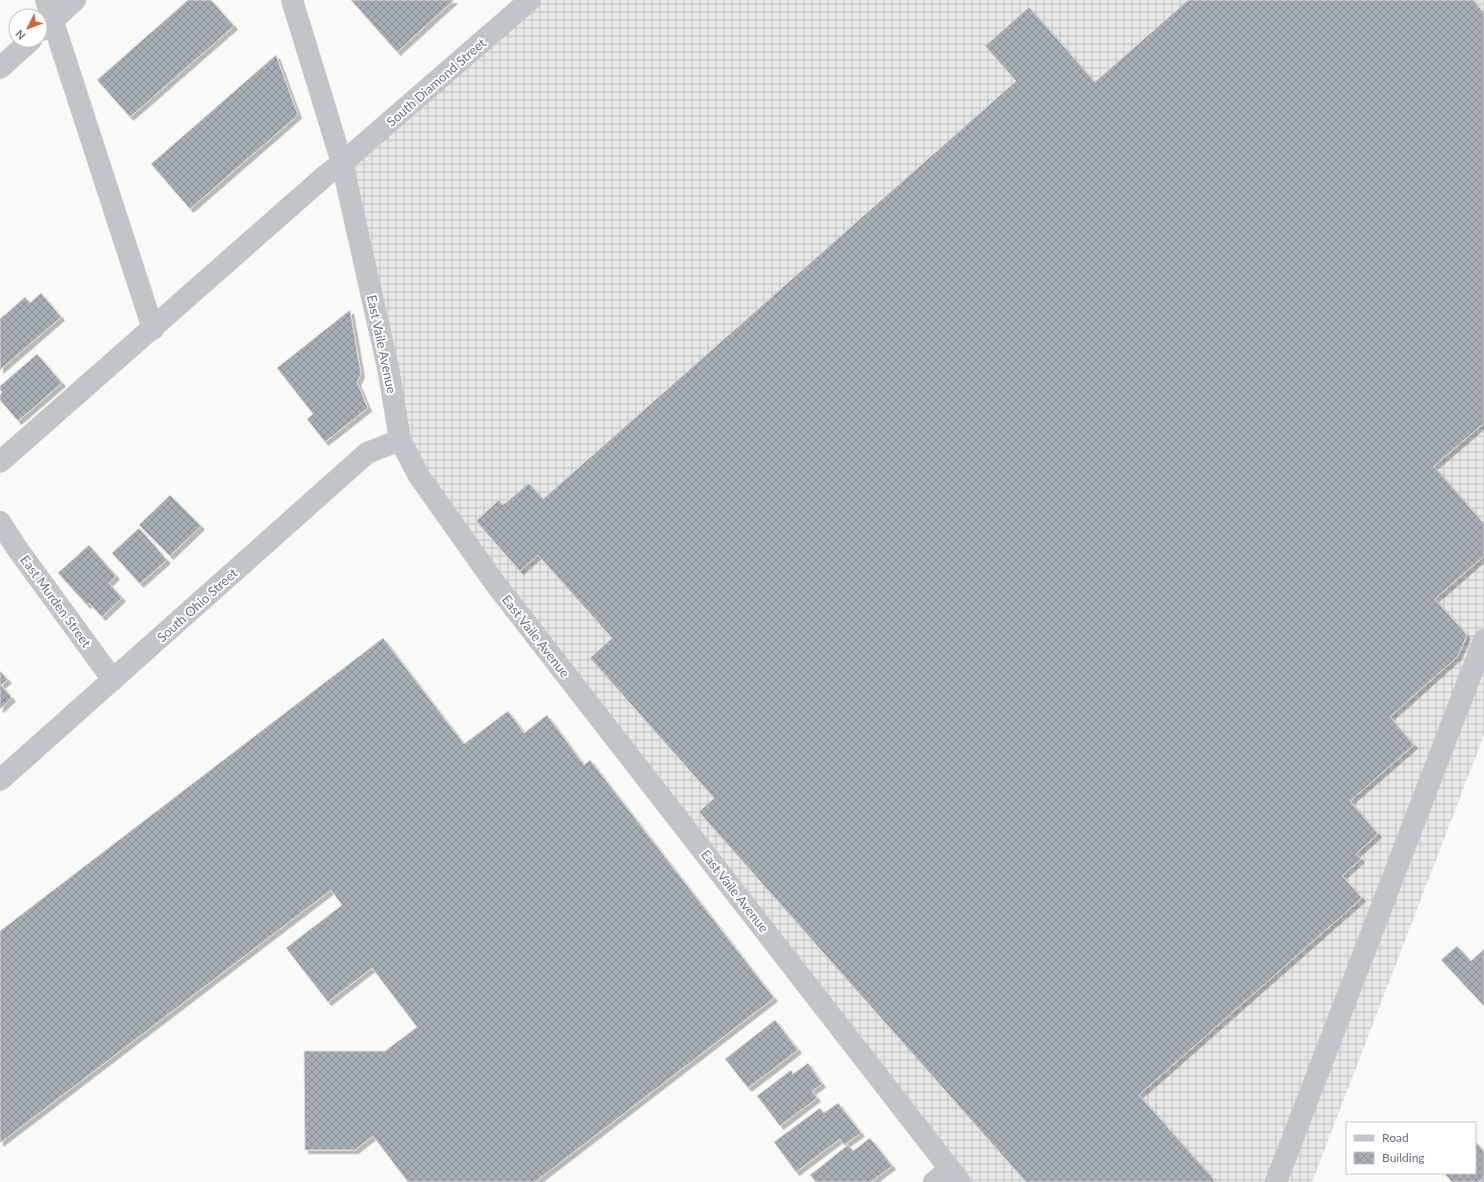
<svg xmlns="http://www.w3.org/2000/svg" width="1484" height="1182" viewBox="0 0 1484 1182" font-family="Lato,sans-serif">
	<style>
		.industrial { fill: url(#industrial-grid) }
		.building { fill: url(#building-cross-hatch); stroke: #dbdbd9; filter: url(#shadow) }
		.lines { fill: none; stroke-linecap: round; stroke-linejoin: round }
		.minor { stroke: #c1c5c8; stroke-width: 22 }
		.labels { text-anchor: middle; stroke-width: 4; stroke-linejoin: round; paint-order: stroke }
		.street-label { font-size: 13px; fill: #67747f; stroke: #fff }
	</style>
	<defs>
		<pattern id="industrial-grid" width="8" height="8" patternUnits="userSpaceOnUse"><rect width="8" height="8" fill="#e7e8e7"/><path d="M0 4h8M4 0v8" fill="none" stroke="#bfc1c0"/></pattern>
		<pattern id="building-cross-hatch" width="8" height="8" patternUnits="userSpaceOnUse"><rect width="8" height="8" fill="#a7aeb3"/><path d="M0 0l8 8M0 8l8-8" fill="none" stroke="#8c9297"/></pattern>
		<filter id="shadow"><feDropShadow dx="3.5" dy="3.5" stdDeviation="0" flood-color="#0004"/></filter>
	</defs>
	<rect width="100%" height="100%" fill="#f9f9f7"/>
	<polygon class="industrial" points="525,0 1484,0 1484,735 1312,1182 960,1182 419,476 342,163"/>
	<g class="building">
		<polygon points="188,0 211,0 234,26 130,117 97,80"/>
		<polygon points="351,0 454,0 397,52"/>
		<polygon points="1188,0 1473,0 1484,13 1484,423 1434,466 1484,524 1484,556 1435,599 1467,635 1458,656 1390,717 1414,745 1350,801 1378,834 1356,854 1361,859 1342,876 1362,898 1139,1095 1216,1182 1026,1182 699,812 714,798 590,658 612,638 538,555 520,571 476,521 499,500 503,505 529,483 543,499 1016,81 985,46 1029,7 1095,82"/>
		<polygon points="276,55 298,115 190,209 151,164"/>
		<polygon points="41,293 61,317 0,370 0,319 25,297 30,303"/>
		<polygon points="350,310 361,374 357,382 368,408 325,442 307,419 313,414 277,368"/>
		<polygon points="37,354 62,383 18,421 0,400 0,395 2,392 0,390 0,386"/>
		<polygon points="170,495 201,526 170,556 139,525"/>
		<polygon points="139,528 167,560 140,584 112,553"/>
		<polygon points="89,545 116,576 109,583 122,598 102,617 89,603 87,605 58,573"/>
		<polygon points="383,638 464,744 508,711 524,733 547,715 584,765 590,760 774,998 535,1182 408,1182 373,1136 355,1150 305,1150 304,1051 385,1051 417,1027 372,968 328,1002 286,948 342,905 331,890 0,1143 0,931"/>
		<polygon points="0,671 8,680 1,685 12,698 0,709"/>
		<polygon points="1457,946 1471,961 1484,949 1484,1006 1441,960"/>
		<polygon points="775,1020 798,1050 748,1088 725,1059"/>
		<polygon points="808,1063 822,1084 812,1091 817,1098 780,1126 757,1096 791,1070 793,1074"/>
		<polygon points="838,1103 861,1133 844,1145 840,1139 796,1172 774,1142 820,1108 824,1113"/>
		<polygon points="870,1138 892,1166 871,1182 816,1182 810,1175 848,1145 853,1151"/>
		<polygon points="1475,1141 1484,1151 1484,1177 1479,1182 1452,1182 1444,1173 1475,1173"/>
	</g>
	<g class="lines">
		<g class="minor">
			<polyline points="46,0 153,329"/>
			<polyline points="292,0 342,163 388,368 400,440 419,476 494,582 960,1182"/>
			<polyline points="42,30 75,0"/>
			<polyline points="0,68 31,40"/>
			<polyline points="0,462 326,175 342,163 530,0"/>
			<polyline points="0,522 16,547 113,680"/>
			<polyline points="0,780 367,453 400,440"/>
			<polyline points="934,1182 950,1169"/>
			<polyline points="1276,1182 1484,640"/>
		</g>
	</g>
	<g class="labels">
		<g class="street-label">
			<text transform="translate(436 82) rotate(-41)" y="5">South Diamond Street</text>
			<text transform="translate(382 344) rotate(78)" y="5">East Vaile Avenue</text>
			<text transform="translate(56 601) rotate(54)" y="5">East Murden Street</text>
			<text transform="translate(197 605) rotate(-42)" y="5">South Ohio Street</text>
			<text transform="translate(536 636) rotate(52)" y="5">East Vaile Avenue</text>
			<text transform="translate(735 891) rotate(52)" y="5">East Vaile Avenue</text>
		</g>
	</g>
	<rect x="1346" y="1122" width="130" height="52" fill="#ffffff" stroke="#c2c7cc"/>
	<rect x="1354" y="1135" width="20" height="6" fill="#c1c5c8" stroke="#c2c7cc"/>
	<text x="1382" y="1142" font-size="12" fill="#67747f">Road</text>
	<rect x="1354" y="1152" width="20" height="12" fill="url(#building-cross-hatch)" stroke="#c2c7cc"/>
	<text x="1382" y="1162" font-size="12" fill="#67747f">Building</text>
	<g transform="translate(28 28) rotate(228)"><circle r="19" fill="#ffffff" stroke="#c2c7cc"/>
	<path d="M0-3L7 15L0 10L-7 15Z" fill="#d2663f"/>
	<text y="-6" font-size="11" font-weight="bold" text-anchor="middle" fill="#67747f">N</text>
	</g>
</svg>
